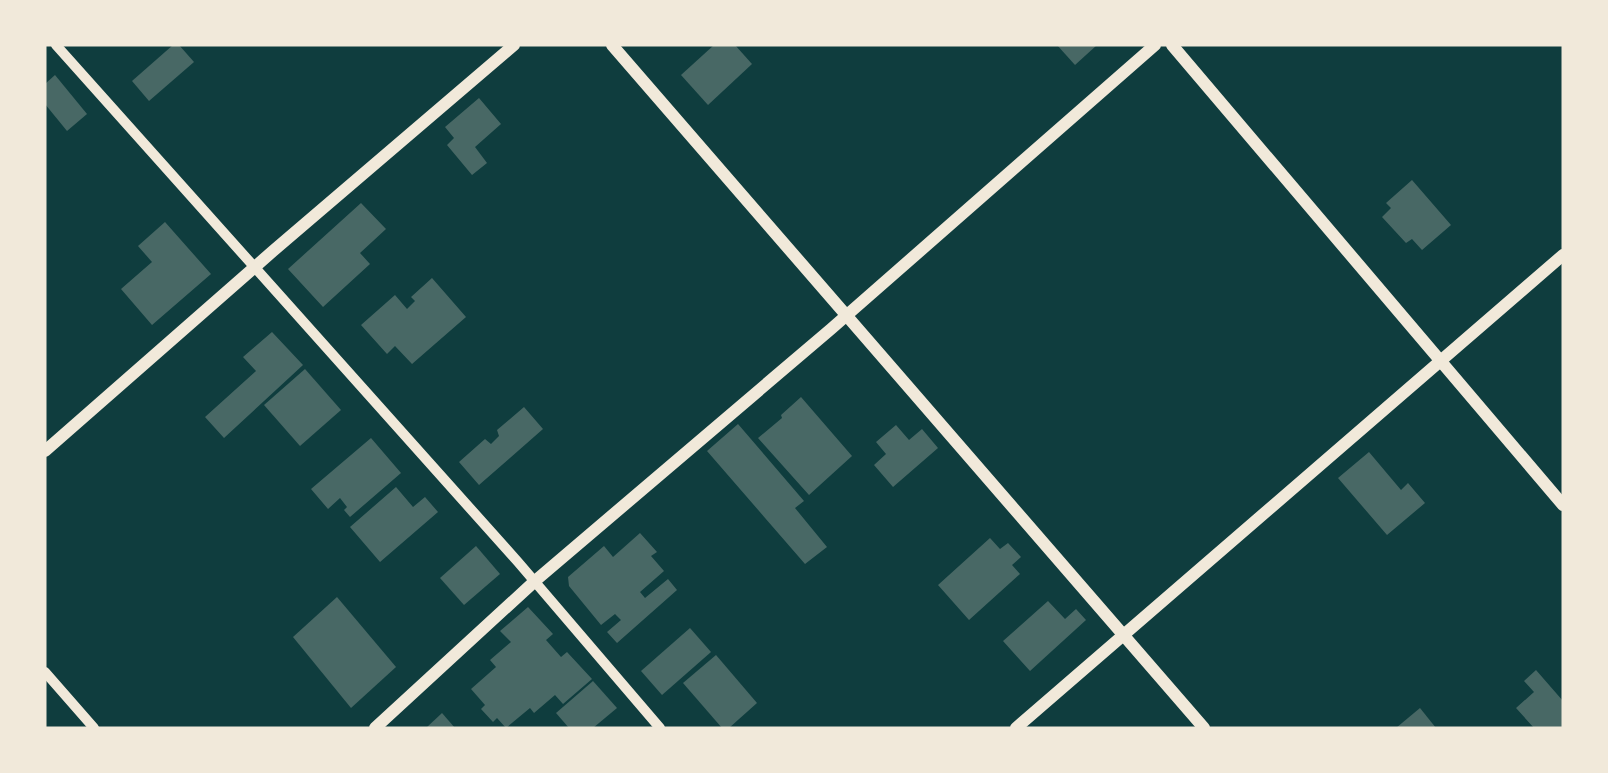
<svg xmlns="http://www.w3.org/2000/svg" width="1608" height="773" viewBox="0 0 1608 773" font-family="Figtree,sans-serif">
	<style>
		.building { fill: #486865 }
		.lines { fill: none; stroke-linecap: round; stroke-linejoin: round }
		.tertiary { stroke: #f1e9da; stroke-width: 10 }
		.secondary { stroke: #f1e9da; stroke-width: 12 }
	</style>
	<rect width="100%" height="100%" fill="#0f3d3e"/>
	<g class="building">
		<polygon points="173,45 179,45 194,62 149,101 132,81"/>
		<polygon points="714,45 735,45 752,64 708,105 681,75"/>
		<polygon points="1057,45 1097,45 1075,65"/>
		<polygon points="55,75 87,114 67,131 45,104 45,84"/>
		<polygon points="479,98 501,124 475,147 487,163 472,175 447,145 454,138 445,127"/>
		<polygon points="1412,180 1451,225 1422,250 1412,239 1406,243 1382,217 1391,208 1386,203"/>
		<polygon points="361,203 386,229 360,253 370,264 323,307 288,269"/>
		<polygon points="165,222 211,274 152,325 121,289 152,262 138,246"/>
		<polygon points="432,278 466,317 412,364 395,346 387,354 361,325 395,295 407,309 415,301 411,297"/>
		<polygon points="272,332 303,365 224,438 205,417 256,371 243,357"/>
		<polygon points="305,369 341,410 300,446 264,405"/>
		<polygon points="801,397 852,456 809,495 758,438 782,418 781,415"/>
		<polygon points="524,407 543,429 479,485 459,462 485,439 491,444 499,436 497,430"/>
		<polygon points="738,424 804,501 795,508 827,547 805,564 707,451"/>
		<polygon points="896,425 909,440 922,429 938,448 893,487 874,465 886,454 876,442"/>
		<polygon points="371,438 401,473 350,517 344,510 347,507 340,498 328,509 311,489"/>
		<polygon points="1369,452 1401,490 1408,483 1425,503 1387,535 1338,478"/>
		<polygon points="396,487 413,507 425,497 438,512 380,562 350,527"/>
		<polygon points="640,533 657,552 651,556 664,571 640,592 645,598 668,579 677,590 617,643 607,632 621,620 615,614 601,625 569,586 568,577 604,546 613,557"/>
		<polygon points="990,538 1000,549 1008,543 1021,557 1012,565 1020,574 969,620 938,585"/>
		<polygon points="476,546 500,574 464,605 440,578"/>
		<polygon points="337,597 396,667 351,708 293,637"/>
		<polygon points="1048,601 1065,619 1076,609 1086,620 1030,671 1003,641"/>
		<polygon points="528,607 553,634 546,640 561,657 567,652 592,679 563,704 555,695 534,713 530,708 506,728 497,718 493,722 481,709 485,705 471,689 496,667 490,660 511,642 500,631"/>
		<polygon points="690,628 711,652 662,695 641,671"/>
		<polygon points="716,655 757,703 729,728 722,728 683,683"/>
		<polygon points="1536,670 1563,701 1563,728 1534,728 1516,708 1534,692 1524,681"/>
		<polygon points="593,681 617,708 593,728 569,728 556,713"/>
		<polygon points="1420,708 1436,728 1396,728"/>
		<polygon points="442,713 455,728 426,728"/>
	</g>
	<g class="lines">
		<g class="tertiary">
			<polyline points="56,45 518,562 660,728"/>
			<polyline points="45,672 94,728"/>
		</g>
		<g class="secondary">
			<polyline points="612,45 1204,728"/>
			<polyline points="1172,45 1563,505"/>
			<polyline points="45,451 273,251 514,45"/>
			<polyline points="375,728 535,581 831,329 1155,45"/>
			<polyline points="1016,728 1563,255"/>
		</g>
	</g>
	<rect width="1608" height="773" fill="none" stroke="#f1e9da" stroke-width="93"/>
</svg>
